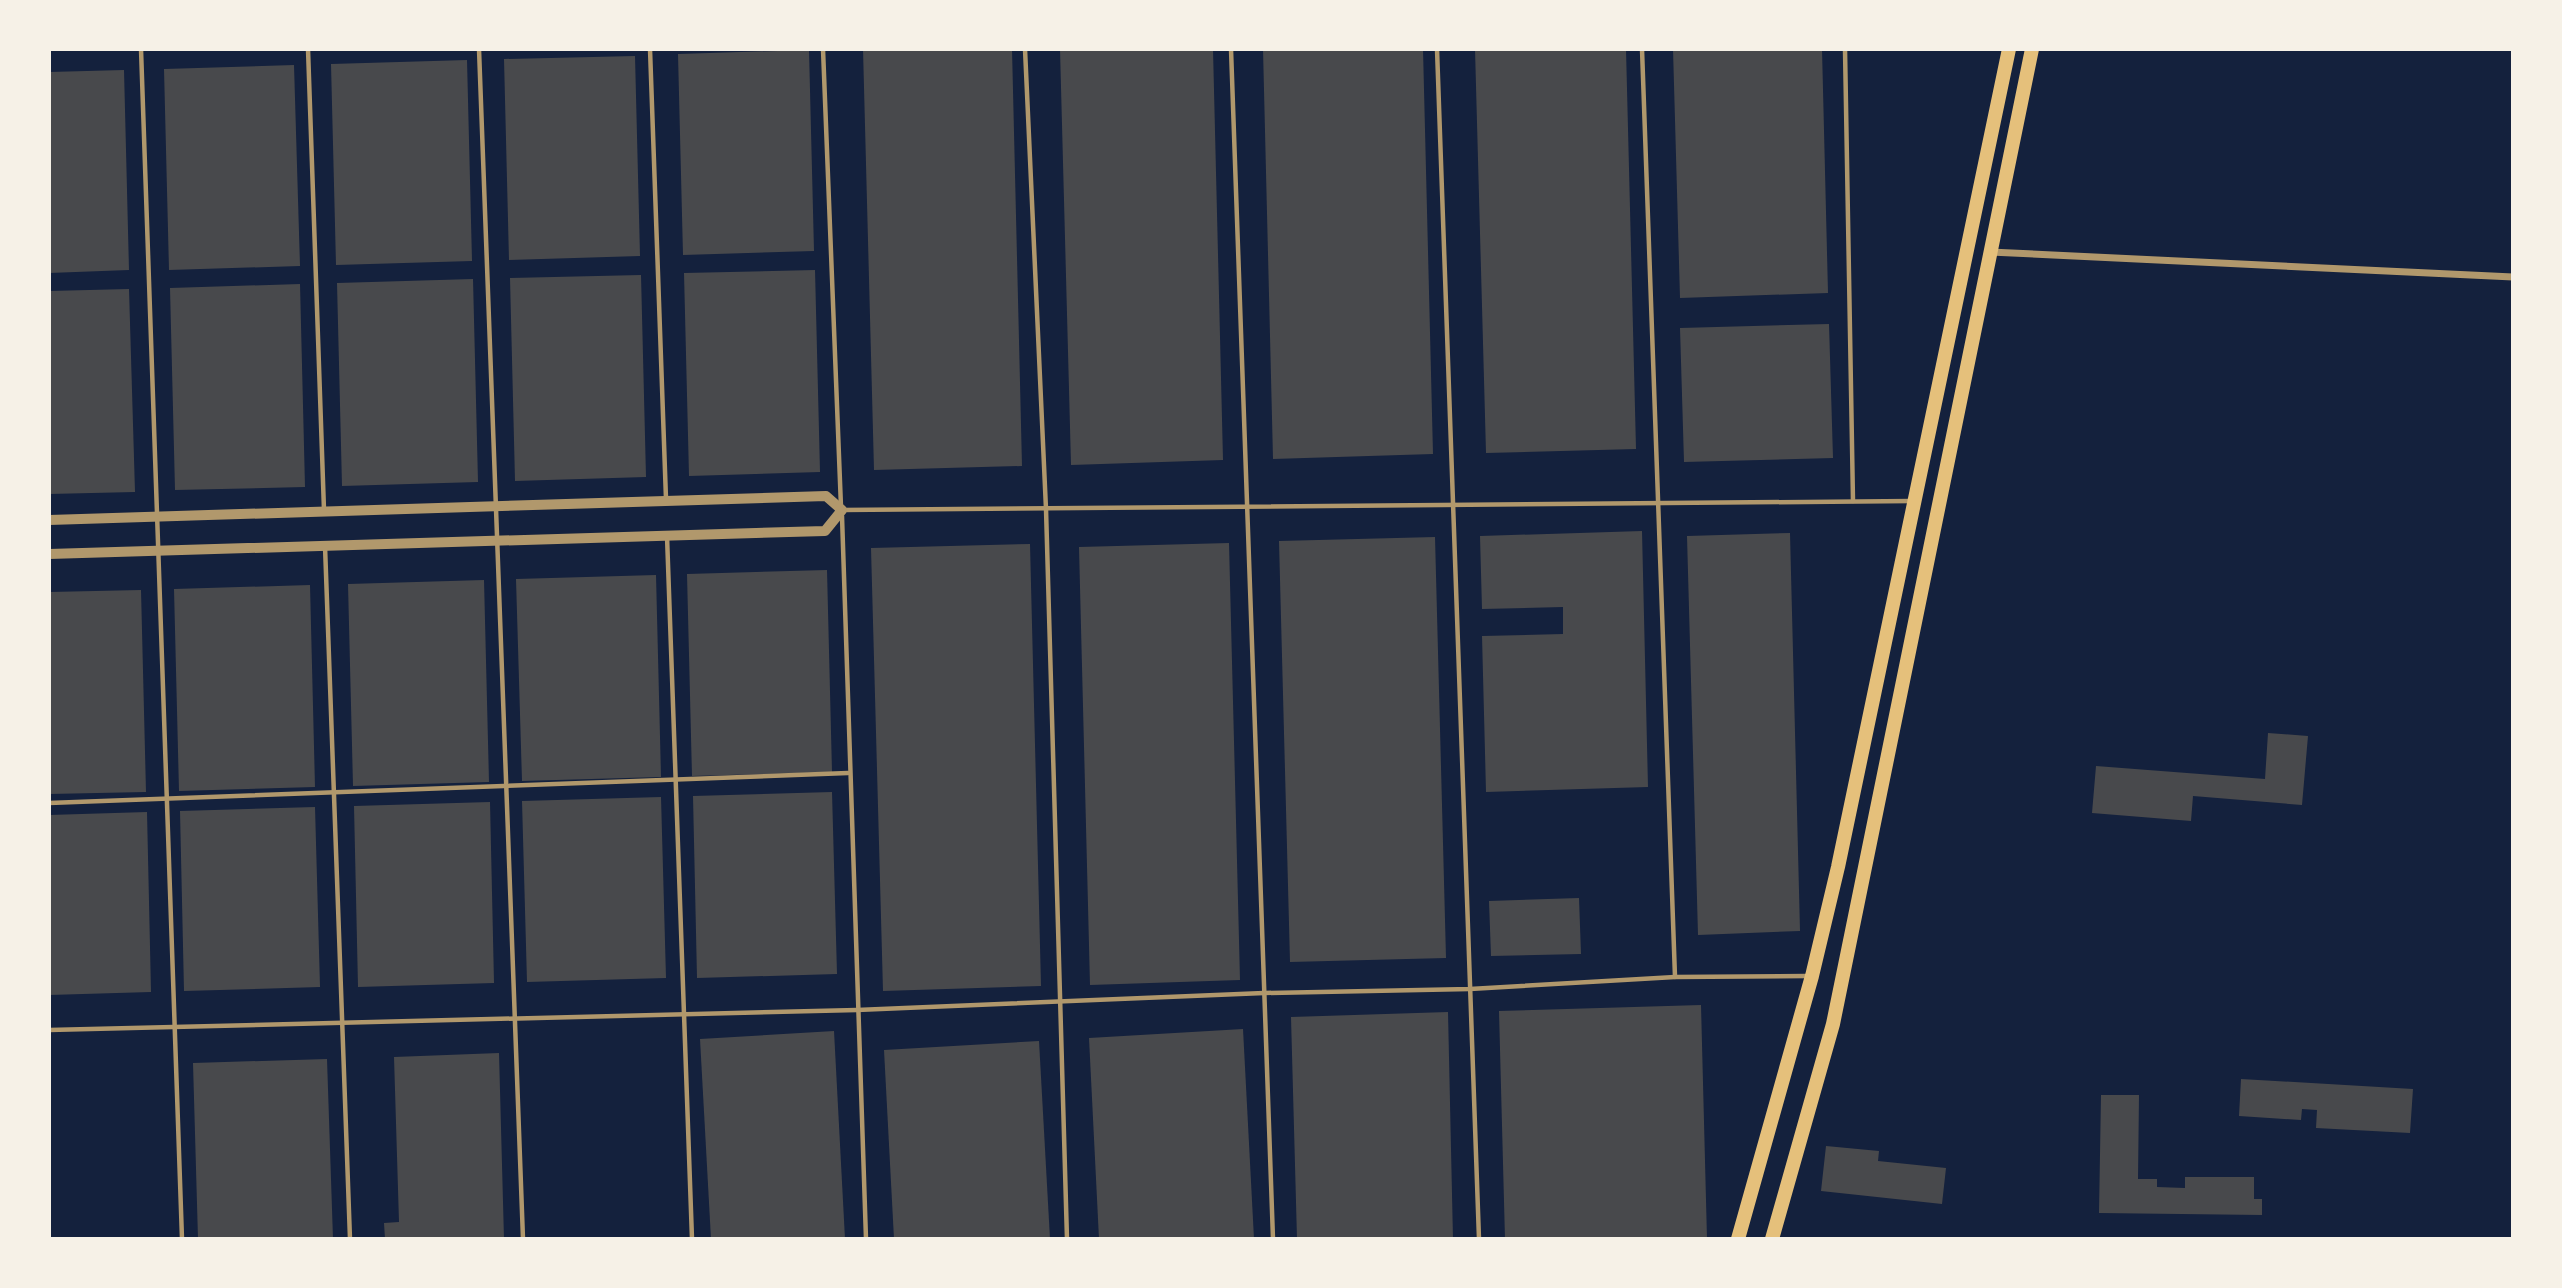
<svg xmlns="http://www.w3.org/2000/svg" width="2562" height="1288" viewBox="0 0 2562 1288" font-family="'Noto Sans',sans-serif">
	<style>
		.building { fill: #48494c }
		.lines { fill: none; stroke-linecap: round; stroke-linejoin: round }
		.service { stroke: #b1986c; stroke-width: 4.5 }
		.minor { stroke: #b1986c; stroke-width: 7 }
		.tertiary { stroke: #b1986c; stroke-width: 10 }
		.primary { stroke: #e5c07b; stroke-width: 14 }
	</style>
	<rect width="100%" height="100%" fill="#14213d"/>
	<g class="building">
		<polygon points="863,49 1012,49 1022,466 874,470"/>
		<polygon points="1060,49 1213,49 1223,460 1071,465"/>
		<polygon points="1263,49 1423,49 1433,454 1273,459"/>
		<polygon points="1475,49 1626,49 1636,449 1486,453"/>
		<polygon points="1673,49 1822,49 1828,293 1680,298"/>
		<polygon points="809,50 814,251 683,255 678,54"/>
		<polygon points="635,56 640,256 509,260 504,59"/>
		<polygon points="467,60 472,261 336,265 331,64"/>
		<polygon points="294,65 300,266 169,270 164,69"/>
		<polygon points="124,70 129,270 49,273 49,72"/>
		<polygon points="815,270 820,472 689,476 684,273"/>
		<polygon points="641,275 646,477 515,481 510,278"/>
		<polygon points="473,279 478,482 342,486 337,283"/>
		<polygon points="300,284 305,487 175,490 170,288"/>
		<polygon points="129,289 135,492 49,494 49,291"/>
		<polygon points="1829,324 1833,458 1684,462 1680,328"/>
		<polygon points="1642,531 1648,787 1486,792 1482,636 1563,634 1563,607 1482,609 1480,536"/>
		<polygon points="1790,533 1800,931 1698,935 1687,536"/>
		<polygon points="1435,537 1446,958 1290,962 1279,541"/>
		<polygon points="1229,543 1240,980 1090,985 1079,547"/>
		<polygon points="1030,544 1041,986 883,991 871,548"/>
		<polygon points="827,570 832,772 692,776 687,574"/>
		<polygon points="656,575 661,777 522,781 516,579"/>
		<polygon points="484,580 489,782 353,786 348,584"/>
		<polygon points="310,585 315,787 179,791 174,589"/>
		<polygon points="141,590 146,792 49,794 49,592"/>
		<polygon points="2268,733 2308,736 2302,805 2193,796 2191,821 2092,813 2096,766 2265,779"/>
		<polygon points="832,792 837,974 697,978 693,796"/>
		<polygon points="661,797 666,978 527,982 522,801"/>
		<polygon points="490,802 494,983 358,987 354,806"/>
		<polygon points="315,807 320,987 184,991 180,811"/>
		<polygon points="147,812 151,992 49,995 49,815"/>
		<polygon points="1579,898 1581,954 1491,956 1489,901"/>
		<polygon points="1701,1005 1707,1239 1505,1239 1499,1011"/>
		<polygon points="1448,1012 1453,1239 1297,1239 1291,1017"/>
		<polygon points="1243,1029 1254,1239 1099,1239 1089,1038"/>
		<polygon points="834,1031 845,1239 711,1239 700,1039"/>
		<polygon points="1039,1041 1050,1239 894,1239 884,1050"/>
		<polygon points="499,1053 504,1239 385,1239 384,1223 399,1222 394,1057"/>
		<polygon points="327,1059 333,1239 198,1239 193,1063"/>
		<polygon points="2241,1079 2413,1089 2410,1133 2316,1128 2317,1110 2302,1109 2301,1120 2239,1116"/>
		<polygon points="2101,1095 2139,1095 2138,1179 2157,1179 2157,1187 2185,1188 2185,1177 2254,1177 2254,1199 2262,1199 2262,1215 2099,1213"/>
		<polygon points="1826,1146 1879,1151 1878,1161 1946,1168 1942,1204 1821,1191"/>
	</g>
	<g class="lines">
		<g class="service">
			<polyline points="141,49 182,1239"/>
			<polyline points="308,49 324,510"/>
			<polyline points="479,49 523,1239"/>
			<polyline points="650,49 666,499"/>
			<polyline points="823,49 841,507"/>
			<polyline points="1025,49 1046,509 1067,1239"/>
			<polyline points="1231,49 1273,1239"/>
			<polyline points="1437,49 1479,1239"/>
			<polyline points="1642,49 1675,977"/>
			<polyline points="1845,49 1853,501"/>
			<polyline points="842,510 1912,501"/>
			<polyline points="842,516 866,1239"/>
			<polyline points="667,536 692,1239"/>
			<polyline points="325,546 350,1239"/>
			<polyline points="49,803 848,773"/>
			<polyline points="49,1030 857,1010 1264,993 1470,989 1675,977 1807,976"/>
		</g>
		<polyline class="minor" points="1990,252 2513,277"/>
		<polyline class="tertiary" points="49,520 826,496 842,510 825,531 49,554"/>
		<g class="primary">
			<polyline points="1738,1239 1812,976 1838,867 2009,49"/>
			<polyline points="1772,1239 1833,1024 2032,49"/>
		</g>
	</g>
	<rect width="2562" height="1288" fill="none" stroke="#f6f1e7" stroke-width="102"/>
</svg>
